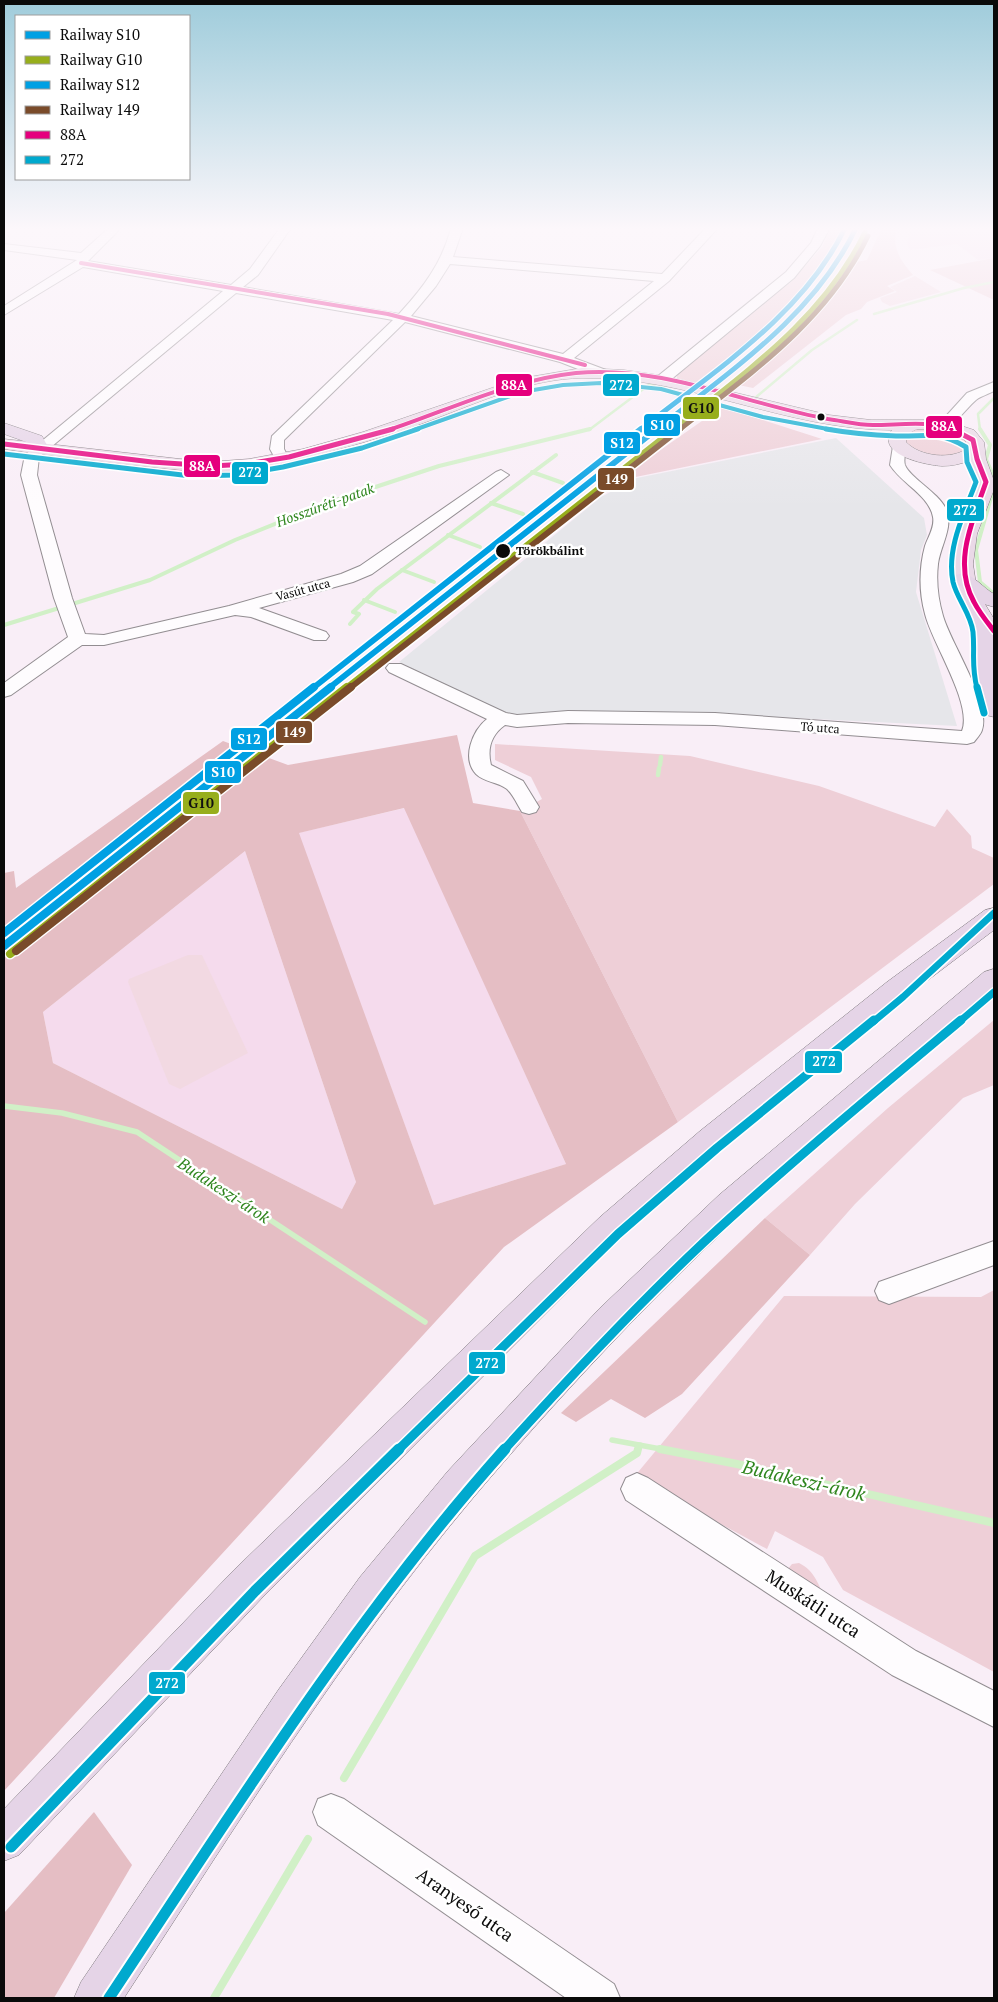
<svg xmlns="http://www.w3.org/2000/svg" width="998" height="2002" viewBox="0 0 998 2002" font-family="'PT Serif',serif">
	<style>
		.industrial { fill: #e6e6ea }
		.farmland { fill: #f5dbed }
		.green { fill: #eecfd7 }
		.forest { fill: #e5bec4; fill-rule: evenodd }
		.pitch { fill: #f2d9e2 }
		.lines { fill: none; stroke-linecap: round; stroke-linejoin: round }
		.stream-far4 { stroke: #d1f0c7; stroke-width: 2.5 }
		.stream-far3 { stroke: #d1f0c7; stroke-width: 4 }
		.stream-far2 { stroke: #d1f0c7; stroke-width: 4.5 }
		.stream-far1 { stroke: #d1f0c7; stroke-width: 5.5 }
		.stream { stroke: #d1f0c7; stroke-width: 8 }
		.minor-casing { stroke: #928d91; stroke-width: 2 }
		.major-casing { stroke: #7f7a7e; stroke-width: 1 }
		.highway-casing { stroke: #7f7a7e; stroke-width: 1 }
		.minor { fill: #fefcfe; fill-rule: evenodd }
		.major { fill: #ead9e7; fill-rule: evenodd }
		.highway { fill: #e5d4e7; fill-rule: evenodd }
		.bus-1-far1-casing { stroke: #fff; stroke-width: 5.5 }
		.bus-1-casing { stroke: #fff; stroke-width: 8 }
		.bus-2-far4-casing { stroke: #fff; stroke-width: 5.5 }
		.bus-2-far3-casing { stroke: #fff; stroke-width: 8 }
		.bus-2-far2-casing { stroke: #fff; stroke-width: 10 }
		.bus-2-far1-casing { stroke: #fff; stroke-width: 12 }
		.bus-2-casing { stroke: #fff; stroke-width: 15 }
		.bus-1-far1 { stroke: #e5007d; stroke-width: 4 }
		.bus-1 { stroke: #e5007d; stroke-width: 5 }
		.bus-2-far4 { stroke: #00a9ce; stroke-width: 4 }
		.bus-2-far3 { stroke: #00a9ce; stroke-width: 5 }
		.bus-2-far2 { stroke: #00a9ce; stroke-width: 7 }
		.bus-2-far1 { stroke: #00a9ce; stroke-width: 9 }
		.bus-2 { stroke: #00a9ce; stroke-width: 11 }
		.rail-1-far2-casing { stroke: #fff; stroke-width: 7 }
		.rail-1-far1-casing { stroke: #fff; stroke-width: 9 }
		.rail-1-casing { stroke: #fff; stroke-width: 11 }
		.rail-2-far2-casing { stroke: #fff; stroke-width: 7 }
		.rail-2-far1-casing { stroke: #fff; stroke-width: 9 }
		.rail-2-casing { stroke: #fff; stroke-width: 11 }
		.rail-3-far2-casing { stroke: #fff; stroke-width: 7 }
		.rail-3-far1-casing { stroke: #fff; stroke-width: 9 }
		.rail-3-casing { stroke: #fff; stroke-width: 11 }
		.rail-4-far2-casing { stroke: #fff; stroke-width: 7 }
		.rail-4-far1-casing { stroke: #fff; stroke-width: 9 }
		.rail-4-casing { stroke: #fff; stroke-width: 11 }
		.rail-1-far2 { stroke: #00a0e3; stroke-width: 5 }
		.rail-1-far1 { stroke: #00a0e3; stroke-width: 6 }
		.rail-1 { stroke: #00a0e3; stroke-width: 8 }
		.rail-2-far2 { stroke: #97ae1c; stroke-width: 5 }
		.rail-2-far1 { stroke: #97ae1c; stroke-width: 6 }
		.rail-2 { stroke: #97ae1c; stroke-width: 8 }
		.rail-3-far2 { stroke: #00a0e3; stroke-width: 5 }
		.rail-3-far1 { stroke: #00a0e3; stroke-width: 6 }
		.rail-3 { stroke: #00a0e3; stroke-width: 8 }
		.rail-4-far2 { stroke: #7a4b2a; stroke-width: 5 }
		.rail-4-far1 { stroke: #7a4b2a; stroke-width: 6 }
		.rail-4 { stroke: #7a4b2a; stroke-width: 8 }
		.bus-dot { fill: #0a0a0a; stroke: #fff; stroke-width: 2 }
		.labels { text-anchor: middle; stroke-width: 5; stroke-linejoin: round; paint-order: stroke }
		.far-stop-label { font-size: 12px; font-weight: bold; fill: #0a0a0a; stroke: #fff; text-anchor: start }
		.far-street-label { font-size: 12px; fill: #0a0a0a; stroke: #fff }
		.far-water-label { font-size: 14px; font-style: italic; fill: #2e851d; stroke: #fff }
		.water-label { font-size: 16px; font-style: italic; fill: #2e851d; stroke: #fff }
		.near-street-label { font-size: 18px; fill: #0a0a0a; stroke: #fff }
		.near-water-label { font-size: 19px; font-style: italic; fill: #2e851d; stroke: #fff }
		.line-badge { stroke: #fff; stroke-width: 2 }
		.badge-label { font-size: 14px; text-anchor: middle; font-weight: bold; fill: #fff }
		.pale-badge-label { font-size: 14px; text-anchor: middle; font-weight: bold; fill: #111 }
	</style>
	<rect width="100%" height="100%" fill="#f9eef7"/>
	<polygon class="industrial" points="836,438 924,518 927,535 921,550 916,592 957,726 729,715 519,718 456,691 399,662 601,497 637,478"/>
	<g class="farmland">
		<polygon points="910,228 994,228 994,258 978,260 957,244 910,250 907,244"/>
		<polygon points="405,808 566,1164 434,1205 298,833"/>
		<polygon points="245,851 356,1182 342,1209 53,1063 43,1012"/>
	</g>
	<g class="green">
		<path d="M831,228H844C837,243 831,259 821,273C809,288 786,303 778,317L729,360L697,383L677,378V373L754,308L791,282L822,247Z"/>
		<path d="M882,228H897C891,248 901,261 913,275L887,286L895,291L867,302L861,309L846,315L753,388L729,383L794,332L834,296L856,262L867,260Z"/>
		<polygon points="994,258 994,300 930,270"/>
		<polygon points="722,407 822,439 616,481"/>
		<path d="M933,427L961,434L969,444C965,468 920,453 906,445L904,436L914,429Z"/>
		<polygon points="495,744 690,756 819,786 935,827 947,809 971,836 972,848 994,858 994,884 678,1122 520,811 542,799 531,777 495,760"/>
		<polygon points="994,1020 994,1085 963,1098 855,1204 810,1255 765,1218 888,1108"/>
		<polygon points="994,1290 994,1672 843,1590 823,1557 775,1531 767,1549 634,1477 784,1296 981,1297"/>
		<path d="M799,1563C816,1571 821,1590 828,1607L787,1570L792,1564Z"/>
	</g>
	<g class="forest">
		<path d="M457,735L473,803L520,811L678,1122L504,1247L4,1791V873L14,871L16,888L223,741L288,765ZM404,808L566,1164L434,1205L299,833ZM245,851L356,1182L342,1209L53,1063L43,1012Z"/>
		<polygon points="765,1218 810,1255 682,1394 645,1418 611,1399 576,1422 561,1413"/>
		<polygon points="94,1812 132,1865 54,1998 4,1998 4,1913"/>
	</g>
	<g class="pitch">
		<polygon points="915,276 941,292 890,306 882,302 880,298 897,292 890,287"/>
		<polygon points="188,955 202,955 248,1053 180,1089 169,1084 128,982 129,979"/>
	</g>
	<g class="lines">
		<g class="stream-far4">
			<polyline points="874,314 964,288 994,282"/>
			<polyline points="755,398 812,350 857,320"/>
			<polyline points="589,430 650,384 658,388 668,383"/>
			<polyline points="980,430 978,414 994,398"/>
		</g>
		<g class="stream-far3">
			<polyline points="980,429 990,445 986,459 994,478"/>
			<polyline points="532,472 563,483"/>
			<polyline points="994,487 976,550 980,582 994,594"/>
			<polyline points="491,503 523,514"/>
			<polyline points="448,535 480,547"/>
			<polyline points="402,570 434,582"/>
			<polyline points="364,600 395,612"/>
			<polyline points="350,624 359,614 353,612 377,589 556,455"/>
			<polyline points="4,625 150,580 235,540 327,503 439,466 590,429"/>
		</g>
		<g class="stream-far2">
			<polyline points="660,765 661,757"/>
			<polyline points="658,775 659,768"/>
		</g>
		<g class="stream-far1">
			<polyline points="4,1106 62,1113 137,1132 425,1322"/>
			<polyline points="612,1440 666,1450"/>
			<polyline points="638,1450 640,1445"/>
		</g>
		<g class="stream">
			<polyline points="660,1449 737,1464 994,1523"/>
			<polyline points="344,1778 475,1556 637,1453 638,1449"/>
			<polyline points="214,1998 308,1839"/>
		</g>
		<g class="minor-casing">
			<g id="minor">
				<path d="M109,228H121L88,261L231,285L250,269L280,228H291L258,275L243,287L399,314C423,288 442,263 451,228H463L453,257L662,274L706,228H718L669,281L574,358L606,370L608,373L606,376H596L560,362L405,322L284,440V449L288,457L281,461L276,460L270,449L272,436L393,320L236,293L39,457L37,475L72,598L85,634L104,635L229,606L341,574L360,566L496,472L501,470L509,475L372,574L353,582L259,608L326,632L329,636L326,640H314L251,617L235,615L104,645H82L11,695L4,697V683L68,637L54,598L21,475L25,455L223,291L83,267L4,315V306L77,260L4,250V244L81,253ZM450,264L654,281L563,354L411,316L436,286Z"/>
				<polygon points="818,228 830,228 820,246 794,278 668,382 658,382 656,379 658,376 786,272 811,243"/>
				<path d="M994,382V391C989,394 981,396 976,400C963,411 953,432 932,427L930,424L947,415L967,393Z"/>
				<path d="M900,442L907,446C906,452 903,459 905,465C910,478 938,492 946,509C954,527 940,546 938,564C936,581 938,599 943,616C951,644 991,703 982,730C981,734 976,739 974,742L967,744L715,725L568,723L517,727L505,725C491,735 487,749 491,765L523,781L539,807L536,812L529,814L522,812C517,804 514,796 507,789C498,782 484,782 476,774C461,758 473,730 487,719L389,672L386,668L389,664H401L506,713L517,715L568,711L715,713L962,731C973,704 932,643 925,614C919,592 919,568 925,546C928,537 935,527 933,517C929,495 902,484 890,465L893,446Z"/>
				<polygon points="994,1241 994,1265 889,1304 879,1300 875,1291 879,1282"/>
				<polygon points="637,1473 648,1478 916,1651 994,1691 994,1727 892,1675 626,1500 621,1489 626,1478"/>
				<polygon points="331,1794 344,1799 614,1984 620,1998 566,1998 318,1825 313,1812 318,1799"/>
			</g>
		</g>
		<g class="major-casing">
			<path id="major" d="M582,368L624,370L665,376L829,415L871,420H943L974,430L984,442L986,459L994,481L993,492L977,534L973,564L977,591L994,619V637C983,635 976,624 970,614C950,583 951,550 964,515C969,505 977,495 976,483C976,476 972,468 969,461C960,464 952,466 942,466C926,465 875,455 892,430C786,430 689,376 582,378C530,379 482,401 434,419C398,433 362,443 325,453C296,461 266,468 235,471C197,473 159,468 122,464C82,459 43,455 4,449V439L180,459L222,461L249,459L303,449L363,432L518,379ZM917,429L948,431L965,440L968,448C952,460 920,457 906,442V435Z"/>
		</g>
		<g class="highway-casing">
			<g id="highway">
				<polygon points="4,423 42,436 48,447 45,451 33,451 29,443 4,434"/>
				<path d="M963,573C975,576 983,588 994,594V607L984,604L993,628L994,717L986,715L983,710L971,667L973,628L964,604L967,600L972,598L953,579L956,575Z"/>
				<polygon points="994,908 994,930 907,996 722,1149 622,1237 262,1598 19,1855 4,1861 4,1809 234,1570 600,1217 700,1131 887,982 985,910"/>
				<path d="M994,969V994C910,1068 823,1139 741,1215C648,1301 556,1400 473,1498C342,1654 235,1828 124,1998H74L81,1982L279,1689L360,1577L448,1471L599,1309L719,1195L984,972Z"/>
			</g>
		</g>
		<use href="#minor" class="minor"/>
		<use href="#major" class="major"/>
		<use href="#highway" class="highway"/>
		<g class="bus-1-far1-casing">
			<g id="bus-1-far1">
				<polyline points="81,263 388,314 585,365"/>
				<path d="M389,430C451,409 511,380 576,373C663,365 745,404 828,419C843,421 858,425 873,425C900,425 930,420 955,430"/>
			</g>
		</g>
		<g class="bus-1-casing">
			<g id="bus-1">
				<path d="M952,429L973,440L977,459L986,482C973,520 952,563 974,602C979,612 987,622 994,631"/>
				<polyline points="4,444 152,462 212,466 247,464 289,457 393,429"/>
			</g>
		</g>
		<g class="bus-2-far4-casing">
			<polyline id="bus-2-far4" points="414,430 522,392 563,385 601,383 661,389 763,417 833,430"/>
		</g>
		<g class="bus-2-far3-casing">
			<g id="bus-2-far3">
				<path d="M826,429C849,433 872,435 896,436C927,437 937,430 966,447L967,462L976,482C965,512 946,548 953,582C957,599 971,614 973,632C975,654 971,665 977,688"/>
				<polyline points="4,454 191,476 236,475 283,467 362,448 418,429"/>
			</g>
		</g>
		<g class="bus-2-far2-casing">
			<g id="bus-2-far2">
				<polyline points="977,687 984,713"/>
				<polyline points="873,1022 903,997 994,913"/>
				<polyline points="959,1022 994,992"/>
			</g>
		</g>
		<g class="bus-2-far1-casing">
			<g id="bus-2-far1">
				<polyline points="398,1450 618,1234 717,1148 874,1020"/>
				<path d="M504,1450C568,1379 633,1309 703,1243C786,1166 874,1093 961,1020"/>
			</g>
		</g>
		<g class="bus-2-casing">
			<g id="bus-2">
				<polyline points="11,1847 255,1591 399,1449"/>
				<path d="M109,1998C234,1810 354,1618 505,1449"/>
			</g>
		</g>
		<use href="#bus-1-far1" class="bus-1-far1"/>
		<use href="#bus-1" class="bus-1"/>
		<use href="#bus-2-far4" class="bus-2-far4"/>
		<use href="#bus-2-far3" class="bus-2-far3"/>
		<use href="#bus-2-far2" class="bus-2-far2"/>
		<use href="#bus-2-far1" class="bus-2-far1"/>
		<use href="#bus-2" class="bus-2"/>
		<g class="rail-1-far2-casing">
			<path id="rail-1-far2" d="M656,430C730,371 814,316 856,228"/>
		</g>
		<g class="rail-1-far1-casing">
			<polyline id="rail-1-far1" points="329,688 657,429"/>
		</g>
		<g class="rail-1-casing">
			<polyline id="rail-1" points="4,946 331,687"/>
		</g>
		<g class="rail-2-far2-casing">
			<path id="rail-2-far2" d="M673,430C745,372 824,318 865,232"/>
		</g>
		<g class="rail-2-far1-casing">
			<polyline id="rail-2-far1" points="346,688 674,429"/>
		</g>
		<g class="rail-2-casing">
			<polyline id="rail-2" points="10,954 347,687"/>
		</g>
		<g class="rail-3-far2-casing">
			<path id="rail-3-far2" d="M640,430C714,371 803,315 845,228"/>
		</g>
		<g class="rail-3-far1-casing">
			<polyline id="rail-3-far1" points="313,688 641,429"/>
		</g>
		<g class="rail-3-casing">
			<polyline id="rail-3" points="4,933 314,687"/>
		</g>
		<g class="rail-4-far2-casing">
			<path id="rail-4-far2" d="M679,430C751,373 827,321 868,236"/>
		</g>
		<g class="rail-4-far1-casing">
			<polyline id="rail-4-far1" points="350,688 680,429"/>
		</g>
		<g class="rail-4-casing">
			<polyline id="rail-4" points="16,951 351,687"/>
		</g>
		<use href="#rail-1-far2" class="rail-1-far2"/>
		<use href="#rail-1-far1" class="rail-1-far1"/>
		<use href="#rail-1" class="rail-1"/>
		<use href="#rail-2-far2" class="rail-2-far2"/>
		<use href="#rail-2-far1" class="rail-2-far1"/>
		<use href="#rail-2" class="rail-2"/>
		<use href="#rail-3-far2" class="rail-3-far2"/>
		<use href="#rail-3-far1" class="rail-3-far1"/>
		<use href="#rail-3" class="rail-3"/>
		<use href="#rail-4-far2" class="rail-4-far2"/>
		<use href="#rail-4-far1" class="rail-4-far1"/>
		<use href="#rail-4" class="rail-4"/>
	</g>
	<linearGradient id="sky" x2="0" y2="1"><stop stop-color="#9fccdb"/><stop offset="0.45" stop-color="#fcf7fb"/><stop offset="1" stop-color="#fcf7fb" stop-opacity="0"/></linearGradient>
	<rect width="998" height="509" fill="url(#sky)"/>
	<g class="bus-dot">
		<circle cx="821" cy="417" r="4.5"/>
		<circle cx="503" cy="551" r="8"/>
	</g>
	<g class="labels">
		<g class="far-stop-label">
			<text x="516" y="555">Törökbálint</text>
		</g>
		<g class="far-street-label">
			<text transform="translate(303 590) rotate(-15)" y="4">Vasút utca</text>
			<text transform="translate(820 728) rotate(4)" y="4">Tó utca</text>
		</g>
		<g class="far-water-label">
			<text transform="translate(325 505) rotate(-20)" y="5">Hosszúréti-patak</text>
		</g>
		<g class="water-label">
			<text transform="translate(224 1190) rotate(33)" y="6">Budakeszi-árok</text>
		</g>
		<g class="near-street-label">
			<text transform="translate(813 1604) rotate(33)" y="6">Muskátli utca</text>
			<text transform="translate(465 1905) rotate(35)" y="6">Aranyeső utca</text>
		</g>
		<g class="near-water-label">
			<text transform="translate(804 1480) rotate(13)" y="7">Budakeszi-árok</text>
		</g>
	</g>
	<g class="line-badge">
		<rect x="602" y="373" width="38" height="24" rx="5" fill="#00a9ce"/>
		<rect x="495" y="373" width="38" height="24" rx="5" fill="#e5007d"/>
		<rect x="682" y="396" width="38" height="24" rx="5" fill="#97ae1c"/>
		<rect x="643" y="413" width="38" height="24" rx="5" fill="#00a0e3"/>
		<rect x="925" y="415" width="38" height="24" rx="5" fill="#e5007d"/>
		<rect x="603" y="431" width="38" height="24" rx="5" fill="#00a0e3"/>
		<rect x="183" y="454" width="38" height="24" rx="5" fill="#e5007d"/>
		<rect x="231" y="461" width="38" height="24" rx="5" fill="#00a9ce"/>
		<rect x="597" y="467" width="38" height="24" rx="5" fill="#7a4b2a"/>
		<rect x="946" y="498" width="39" height="24" rx="5" fill="#00a9ce"/>
		<rect x="275" y="720" width="38" height="24" rx="5" fill="#7a4b2a"/>
		<rect x="230" y="727" width="38" height="24" rx="5" fill="#00a0e3"/>
		<rect x="204" y="760" width="38" height="24" rx="5" fill="#00a0e3"/>
		<rect x="182" y="791" width="38" height="24" rx="5" fill="#97ae1c"/>
		<rect x="804" y="1050" width="39" height="24" rx="5" fill="#00a9ce"/>
		<rect x="468" y="1351" width="38" height="24" rx="5" fill="#00a9ce"/>
		<rect x="148" y="1671" width="38" height="24" rx="5" fill="#00a9ce"/>
	</g>
	<g class="badge-label">
		<text x="621" y="390">272</text>
		<text x="514" y="390">88A</text>
		<text x="662" y="430">S10</text>
		<text x="944" y="431">88A</text>
		<text x="622" y="448">S12</text>
		<text x="202" y="471">88A</text>
		<text x="250" y="477">272</text>
		<text x="616" y="484">149</text>
		<text x="965" y="515">272</text>
		<text x="294" y="737">149</text>
		<text x="249" y="744">S12</text>
		<text x="223" y="777">S10</text>
		<text x="824" y="1066">272</text>
		<text x="487" y="1368">272</text>
		<text x="167" y="1688">272</text>
	</g>
	<g class="pale-badge-label">
		<text x="701" y="413">G10</text>
		<text x="201" y="808">G10</text>
	</g>
	<rect width="998" height="2002" fill="none" stroke="#0a0a0a" stroke-width="10"/>
	<rect x="15" y="15" width="175" height="165" fill="#ffffff" stroke="#9d9d9d"/>
	<rect x="25" y="31" width="25" height="8" fill="#00a0e3" stroke="#9d9d9d"/>
	<text x="60" y="40" font-size="15" fill="#0a0a0a">Railway S10</text>
	<rect x="25" y="56" width="25" height="8" fill="#97ae1c" stroke="#9d9d9d"/>
	<text x="60" y="65" font-size="15" fill="#0a0a0a">Railway G10</text>
	<rect x="25" y="81" width="25" height="8" fill="#00a0e3" stroke="#9d9d9d"/>
	<text x="60" y="90" font-size="15" fill="#0a0a0a">Railway S12</text>
	<rect x="25" y="106" width="25" height="8" fill="#7a4b2a" stroke="#9d9d9d"/>
	<text x="60" y="115" font-size="15" fill="#0a0a0a">Railway 149</text>
	<rect x="25" y="131" width="25" height="8" fill="#e5007d" stroke="#9d9d9d"/>
	<text x="60" y="140" font-size="15" fill="#0a0a0a">88A</text>
	<rect x="25" y="156" width="25" height="8" fill="#00a9ce" stroke="#9d9d9d"/>
	<text x="60" y="165" font-size="15" fill="#0a0a0a">272</text>
</svg>
